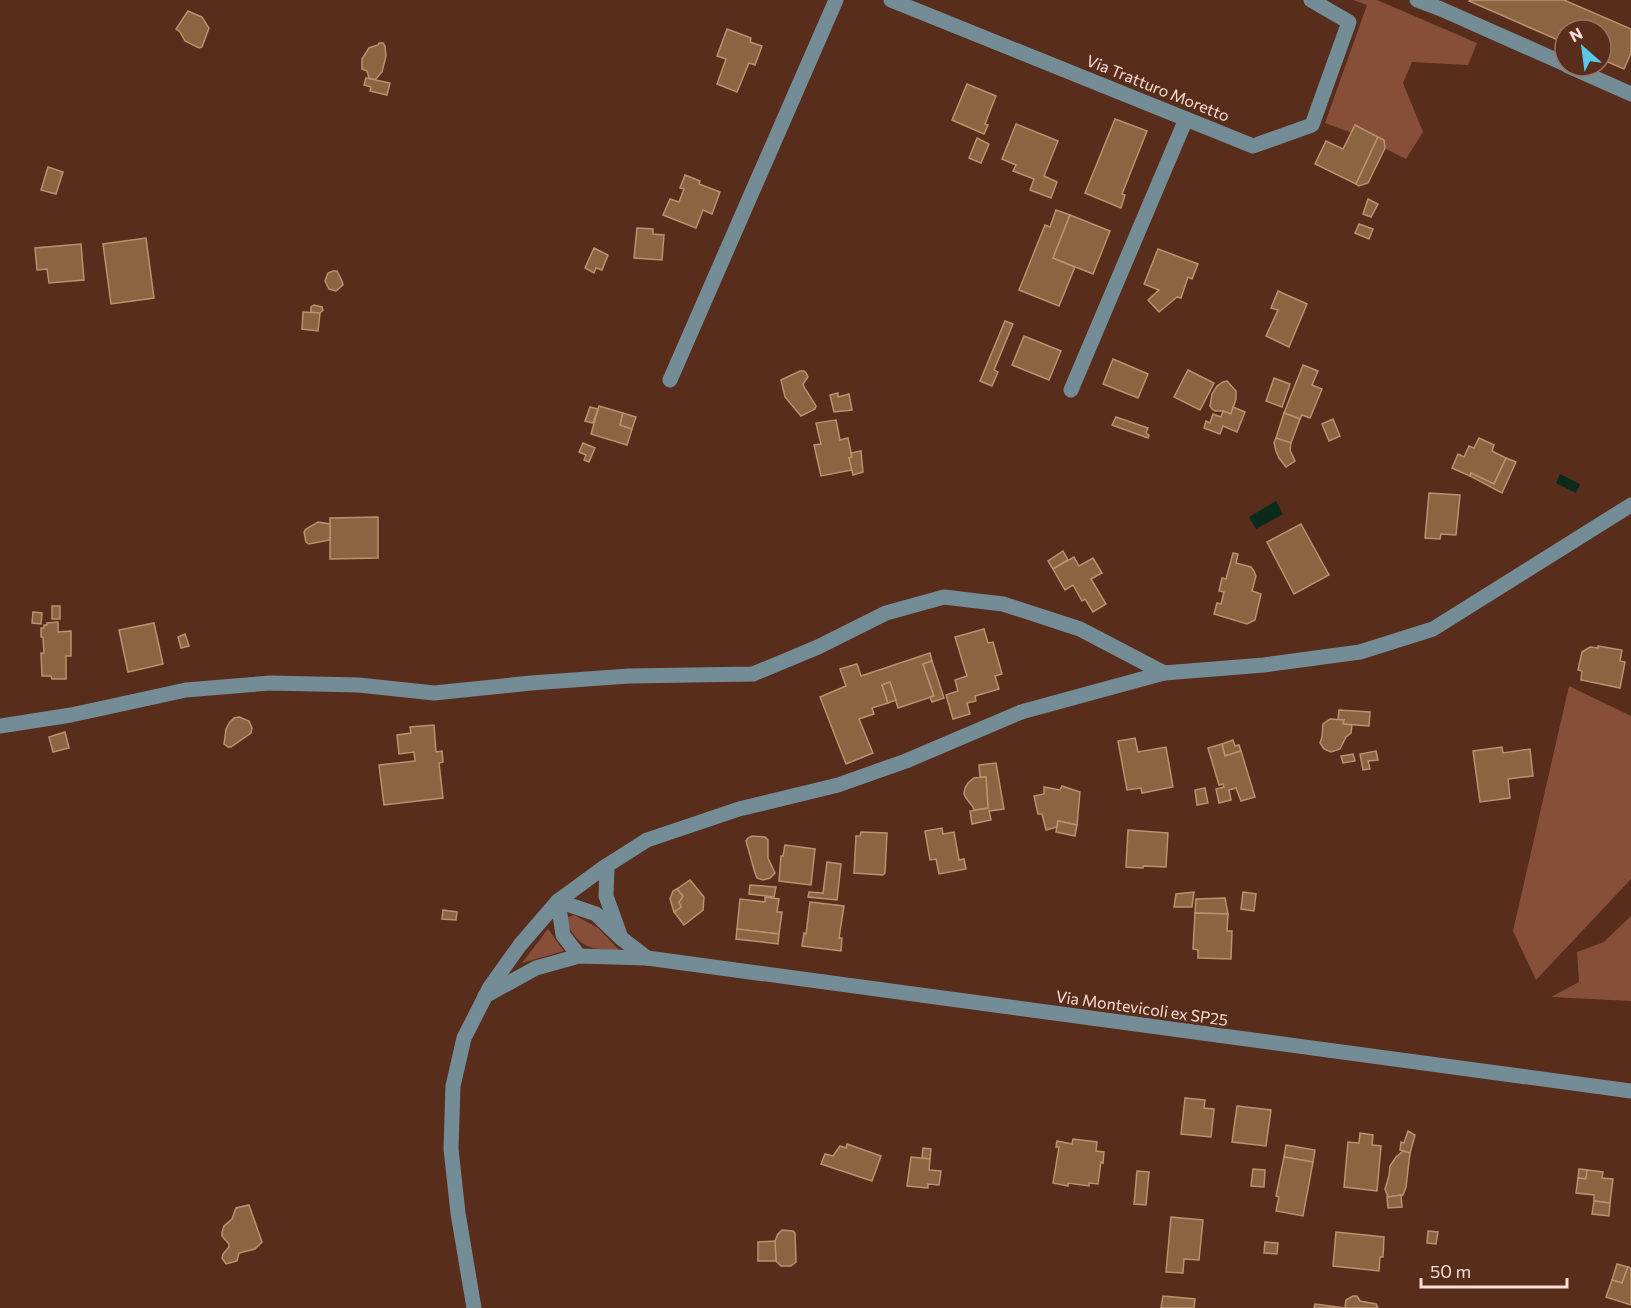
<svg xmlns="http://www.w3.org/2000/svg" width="1631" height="1308" viewBox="0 0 1631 1308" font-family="Commissioner,sans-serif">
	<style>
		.green { fill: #874f3a }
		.water { fill: #0a2a1c }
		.building { fill: #8b6442; stroke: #bb916e; stroke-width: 1.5 }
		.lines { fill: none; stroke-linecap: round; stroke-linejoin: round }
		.minor { stroke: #738c95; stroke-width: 15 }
		.labels { text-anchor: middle; stroke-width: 6; stroke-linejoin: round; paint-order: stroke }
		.street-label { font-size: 16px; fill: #f9dcd2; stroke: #592d1c }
	</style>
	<rect width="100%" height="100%" fill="#592d1c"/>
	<g class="green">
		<polygon points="1353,0 1377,0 1477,43 1468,65 1412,62 1403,83 1423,132 1406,159 1360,136 1325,123 1367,5"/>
		<polygon points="1569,686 1631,716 1631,879 1536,980 1513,931"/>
		<path d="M574,915L598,928L620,951C588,948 581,950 564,919Z"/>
		<polygon points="1631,916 1631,1001 1551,997 1579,982 1577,952 1604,942"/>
		<polygon points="548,929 564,951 522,963"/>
	</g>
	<g class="water">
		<polygon points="1560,474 1580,484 1576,493 1556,483"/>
		<polygon points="1276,501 1283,514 1256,529 1249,517"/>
	</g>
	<g class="building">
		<polygon points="1470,0 1564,0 1631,29 1631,53 1624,69 1601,59 1601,30 1565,30 1565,43 1469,1"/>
		<polygon points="188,11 202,17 209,28 202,47 199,48 185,41 180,32 176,29"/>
		<polygon points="727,29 751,38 750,42 762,46 755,65 749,63 737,92 717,84 726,59 717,56"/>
		<polygon points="379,43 383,43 385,46 386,56 382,72 375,80 369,78 367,71 362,69 362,59 369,48 378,45"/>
		<polygon points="366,78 390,83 387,95 370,91 371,87 364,85"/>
		<polygon points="967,84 996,96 985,124 988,125 984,134 952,120"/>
		<polygon points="1115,119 1147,131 1122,194 1125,195 1121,208 1085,193"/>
		<polygon points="1016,124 1058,141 1044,176 1057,182 1051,198 1030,190 1034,179 1013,171 1016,165 1002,159"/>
		<polygon points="1355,125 1378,137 1356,184 1315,164 1326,141 1343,149"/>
		<polygon points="1378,137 1384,140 1385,148 1368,183 1359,186 1356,184"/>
		<polygon points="977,138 989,144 981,163 969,158"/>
		<polygon points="48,167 63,172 56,194 41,190"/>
		<polygon points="685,175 700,181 699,184 720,192 712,214 703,210 696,228 663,215 670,199 679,202 684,189 680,188"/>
		<polygon points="1368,199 1378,204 1371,217 1363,214"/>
		<polygon points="1056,210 1070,215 1053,258 1075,267 1059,306 1019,290 1045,225 1050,227"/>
		<polygon points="1070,215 1110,231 1093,274 1053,258"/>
		<polygon points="1359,224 1373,229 1369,239 1355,233"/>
		<polygon points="637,228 653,229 653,234 664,235 662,260 634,258"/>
		<polygon points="146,238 154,298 111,304 103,244"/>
		<polygon points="81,244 84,280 49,283 47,269 37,270 35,248"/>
		<polygon points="594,248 608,255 602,270 596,268 594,273 585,268"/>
		<polygon points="1158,249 1198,264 1192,279 1188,277 1181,298 1177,297 1159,312 1148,300 1159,290 1144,284"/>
		<polygon points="333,271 337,271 342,281 343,285 336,291 329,289 325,281 328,273"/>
		<polygon points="1278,291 1307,304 1289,347 1266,336 1278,310 1271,308"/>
		<polygon points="314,305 322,307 323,310 320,313 311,312 311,307"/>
		<polygon points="303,312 320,313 318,331 302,329"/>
		<polygon points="1005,321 1013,324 994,370 998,372 992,386 980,381"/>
		<polygon points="1024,336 1061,351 1049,380 1012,365"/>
		<polygon points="1113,359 1148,374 1138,398 1103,384"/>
		<polygon points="1303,365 1318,371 1312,385 1322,389 1310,418 1302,415 1300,419 1284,413"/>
		<polygon points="1188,370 1214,383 1200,410 1174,397"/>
		<polygon points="800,371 804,371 806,373 808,377 803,384 804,387 816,406 815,409 801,416 785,397 781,380"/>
		<polygon points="1274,378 1290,384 1282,407 1266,401"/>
		<polygon points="1227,381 1236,391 1236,399 1231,414 1223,411 1215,411 1212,409 1210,406 1212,394 1217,386 1223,382"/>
		<polygon points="838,393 838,397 849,394 852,410 834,412 830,395"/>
		<polygon points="599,406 623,413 620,425 632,429 627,445 591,434"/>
		<polygon points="590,407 598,409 593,423 585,421"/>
		<polygon points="1233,407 1245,412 1237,432 1223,426 1220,434 1204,428 1206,421 1210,423 1213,414 1221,417 1223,411 1231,414"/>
		<polygon points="623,413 636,417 632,429 620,425"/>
		<polygon points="1284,413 1300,419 1291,443 1276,438"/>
		<polygon points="1116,417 1148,428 1146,433 1149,435 1148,438 1112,425"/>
		<polygon points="1333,419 1340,436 1329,441 1322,424"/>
		<polygon points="836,420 840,440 848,438 852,457 849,458 852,470 821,476 814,445 821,444 816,423"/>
		<polygon points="1276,438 1291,443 1290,450 1295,461 1286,467 1279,458 1276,451 1274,443"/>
		<polygon points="1479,438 1494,445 1492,451 1506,458 1494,484 1471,473 1470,476 1452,468 1458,454 1464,457 1469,446 1474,448"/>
		<polygon points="583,443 595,448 589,462 584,460 586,455 579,452"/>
		<polygon points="861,451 863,472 853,475 849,458 852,457 851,453"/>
		<polygon points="1506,458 1516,462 1502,493 1470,476 1471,473 1494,484"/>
		<polygon points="1429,493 1460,495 1456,535 1441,534 1440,539 1425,538"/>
		<polygon points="378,517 378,558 330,559 330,518"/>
		<polygon points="318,522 330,524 330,540 309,544 306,542 304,532 306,529"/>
		<polygon points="1301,524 1329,575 1294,594 1267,542"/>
		<polygon points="1063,551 1068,560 1053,569 1048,561"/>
		<polygon points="1233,553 1238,554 1236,563 1251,567 1254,571 1256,576 1252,591 1261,594 1255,620 1247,624 1214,614 1217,603 1221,604 1224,592 1219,591 1222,578 1226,579"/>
		<polygon points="1074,557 1079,566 1093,558 1102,573 1091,579 1106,604 1093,612 1085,599 1082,601 1073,585 1065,590 1053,569"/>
		<rect x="52" y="606" width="8" height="13"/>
		<polygon points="33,612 42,613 41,624 32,623"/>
		<polygon points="58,622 58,632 71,631 71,656 66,656 66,679 52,679 51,676 42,676 41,653 44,653 43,637 41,637 41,628 44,628 44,625 47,625 47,623"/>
		<polygon points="154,623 163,664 128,672 119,630"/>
		<polygon points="984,629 988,643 993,642 1002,674 995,676 999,689 975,696 976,701 967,703 970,714 953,719 946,695 958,691 955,680 967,676 955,637"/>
		<polygon points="185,634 189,646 181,648 178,637"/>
		<polygon points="1598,646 1622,650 1620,661 1625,662 1620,688 1581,680 1582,671 1578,670 1582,652 1590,647 1598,648"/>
		<polygon points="930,653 932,661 923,664 934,696 898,708 890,682 882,685 888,703 872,708 874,714 859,719 873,753 846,764 820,697 846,686 840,669 857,664 861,676"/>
		<polygon points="932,661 944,698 932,702 930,697 934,696 923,664"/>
		<polygon points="890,682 896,700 888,703 882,685"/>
		<polygon points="1339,710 1370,712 1369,726 1343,724 1344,720 1338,720"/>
		<polygon points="239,717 249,721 252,728 251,733 231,747 228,747 224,744 226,729 230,722 234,718"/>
		<polygon points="1330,719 1344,720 1343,724 1352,725 1351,733 1346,737 1340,749 1331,752 1324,749 1320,743 1322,737 1323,724"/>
		<polygon points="434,725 436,752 442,751 443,762 439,763 443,798 384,805 379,765 415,761 414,752 399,754 397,735 411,733 410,727"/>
		<polygon points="65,732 69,748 53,752 49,737"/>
		<polygon points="1135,738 1138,752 1166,747 1173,787 1142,793 1141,788 1127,790 1118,741"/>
		<polygon points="1233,740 1235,746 1239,745 1241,751 1225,756 1222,744"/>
		<polygon points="1222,744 1225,756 1241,751 1255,797 1241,801 1236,788 1229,790 1231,800 1219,803 1216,789 1224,787 1223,784 1219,785 1208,748"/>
		<polygon points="1502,747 1503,753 1530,749 1533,776 1508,779 1510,798 1480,802 1473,751"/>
		<polygon points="1376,751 1378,760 1368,761 1370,769 1363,770 1360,754"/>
		<polygon points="1353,754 1355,761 1343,763 1341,756"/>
		<polygon points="996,763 1004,809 989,811 991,820 972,824 970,811 988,808 986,777 980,777 979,765"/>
		<polygon points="986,777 988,808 974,810 973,807 966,798 964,794 965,788 968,783 974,778"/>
		<polygon points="1062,786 1080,792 1077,825 1058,821 1057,827 1046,830 1042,814 1038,814 1034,796 1044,794 1044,787 1060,790"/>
		<polygon points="1205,788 1208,803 1197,805 1195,790"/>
		<polygon points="1058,821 1077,825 1075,836 1056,832"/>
		<polygon points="942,828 943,834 954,832 959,860 964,859 966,869 939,874 936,859 930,860 925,831"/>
		<polygon points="1128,830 1168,833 1166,867 1143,866 1143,868 1126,867"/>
		<polygon points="861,832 887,833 885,873 883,875 854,873 856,836 860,836"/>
		<polygon points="752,836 765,837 768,840 768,858 775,873 770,878 763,880 757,878 755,873 746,841 748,838"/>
		<polygon points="785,845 815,849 811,885 779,881 781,856 783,856"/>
		<polygon points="827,862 841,864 837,900 808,897 809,892 823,893"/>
		<polygon points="690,880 704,897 703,910 684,925 674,912 681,907 679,902 683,896 677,889"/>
		<polygon points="750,885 776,887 774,897 749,894"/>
		<polygon points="677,889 683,896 679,902 681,907 674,912 670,899 673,891"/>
		<polygon points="1194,892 1192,907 1174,907 1176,894"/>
		<polygon points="1243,892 1256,894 1254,911 1241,909"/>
		<polygon points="765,897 779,899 777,912 782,912 779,934 737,929 740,899 765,902"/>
		<polygon points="1225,898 1228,914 1195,913 1196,899"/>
		<polygon points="810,902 844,906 839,938 842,938 841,951 802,946 804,933 806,934"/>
		<polygon points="443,910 457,912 456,920 442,919"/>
		<polygon points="1195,913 1228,914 1227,931 1232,931 1231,959 1198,958 1198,950 1193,949"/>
		<polygon points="737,929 779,934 778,944 736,939"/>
		<polygon points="1185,1098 1205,1100 1204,1108 1214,1109 1211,1137 1181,1134"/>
		<polygon points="1237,1106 1271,1110 1266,1146 1232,1142"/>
		<polygon points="1408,1131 1415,1135 1410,1153 1400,1150 1401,1142 1404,1143"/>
		<polygon points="1360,1133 1373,1135 1372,1145 1381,1146 1377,1191 1344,1187 1348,1142 1359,1143"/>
		<polygon points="1073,1139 1097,1142 1096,1151 1104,1152 1103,1163 1101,1162 1098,1184 1089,1183 1089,1186 1068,1183 1068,1186 1053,1183 1059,1147 1056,1147 1057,1141 1072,1144"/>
		<polygon points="847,1144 881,1156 872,1181 821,1164 825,1154 833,1156 840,1146 846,1148"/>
		<polygon points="1286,1145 1315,1150 1313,1162 1284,1157"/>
		<polygon points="923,1148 931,1149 930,1159 922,1158"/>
		<polygon points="1403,1151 1410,1153 1406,1187 1403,1195 1388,1197 1385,1189 1389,1176 1390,1166 1396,1157"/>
		<polygon points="911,1157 930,1159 929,1170 941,1171 939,1185 928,1184 928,1188 907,1186"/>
		<polygon points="1284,1157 1313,1162 1303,1216 1276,1211 1279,1197 1276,1196"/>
		<polygon points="1253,1169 1265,1170 1264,1187 1251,1186"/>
		<polygon points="1579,1169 1587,1170 1586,1179 1578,1178"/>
		<polygon points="1587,1170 1603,1172 1602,1178 1613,1179 1610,1203 1594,1201 1594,1195 1576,1193 1578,1178 1586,1179"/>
		<polygon points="1137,1171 1149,1172 1146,1205 1134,1204"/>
		<polygon points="1401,1195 1402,1207 1388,1208 1387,1197"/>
		<polygon points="1594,1201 1610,1203 1609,1216 1592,1214"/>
		<polygon points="249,1205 262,1242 255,1249 239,1253 237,1261 226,1264 222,1258 223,1254 229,1247 229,1244 222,1236 222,1232 224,1226 232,1219 236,1208"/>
		<polygon points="1171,1217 1203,1220 1199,1260 1184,1259 1183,1273 1166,1272"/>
		<polygon points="782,1230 793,1231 795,1233 796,1262 791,1266 781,1266 776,1261 775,1241 778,1234"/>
		<polygon points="1428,1231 1438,1232 1436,1244 1427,1243"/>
		<polygon points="1336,1232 1384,1237 1383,1257 1380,1257 1379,1271 1333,1266"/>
		<polygon points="775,1241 776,1261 758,1261 758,1242"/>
		<polygon points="1265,1242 1278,1243 1277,1254 1264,1253"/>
		<polygon points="1617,1264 1628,1267 1622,1283 1612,1280"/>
		<polygon points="1628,1267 1631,1268 1631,1305 1606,1297 1612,1280 1622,1283"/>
		<polygon points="1163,1296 1195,1299 1194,1308 1161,1308"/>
		<polygon points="1353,1296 1357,1296 1360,1301 1376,1304 1378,1308 1345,1308 1346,1300"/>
		<polygon points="1315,1304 1345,1308 1314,1308"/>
	</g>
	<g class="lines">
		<g class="minor">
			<polyline points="891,0 1253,146 1312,125 1349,22 1311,0"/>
			<polyline points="1417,0 1441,9 1565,64"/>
			<polyline points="1568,66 1631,94"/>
			<polyline points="670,380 836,0"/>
			<polyline points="1071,390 1186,119"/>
			<polyline points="0,726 71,715 186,690 270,683 359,685 434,693 531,683 629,676 753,674 818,647 886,613 944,597 1003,604 1080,629 1164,673"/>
			<polyline points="607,866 606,896 620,935"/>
			<polyline points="558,901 596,914 621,938 647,958"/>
			<polyline points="558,901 563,935 579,956"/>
			<polyline points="485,996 536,968 579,956 647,958 1631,1091"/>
			<polyline points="474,1308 458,1213 451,1149 453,1086 464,1038 490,987 520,945 558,901 603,868 647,840 739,809 838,785 906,761 1021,712 1164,673 1264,665 1360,652 1433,629 1631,505"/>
		</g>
	</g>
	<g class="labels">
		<g class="street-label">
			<text transform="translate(1158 88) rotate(22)" y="6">Via Tratturo Moretto</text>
			<text transform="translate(1142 1008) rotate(8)" y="6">Via Montevicoli ex SP25</text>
		</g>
	</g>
	<g transform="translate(1583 48) rotate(332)"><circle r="28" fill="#592d1c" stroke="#997365" stroke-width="1.5"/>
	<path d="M0-4.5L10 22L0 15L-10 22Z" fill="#5cc7e8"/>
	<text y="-9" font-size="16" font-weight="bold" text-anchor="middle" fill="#f9dcd2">N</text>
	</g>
	<path d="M1421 1278v9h146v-9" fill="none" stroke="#f9dcd2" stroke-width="3"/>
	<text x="1430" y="1278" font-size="18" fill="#f9dcd2" stroke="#592d1c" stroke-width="4.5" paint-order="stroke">50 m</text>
</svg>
